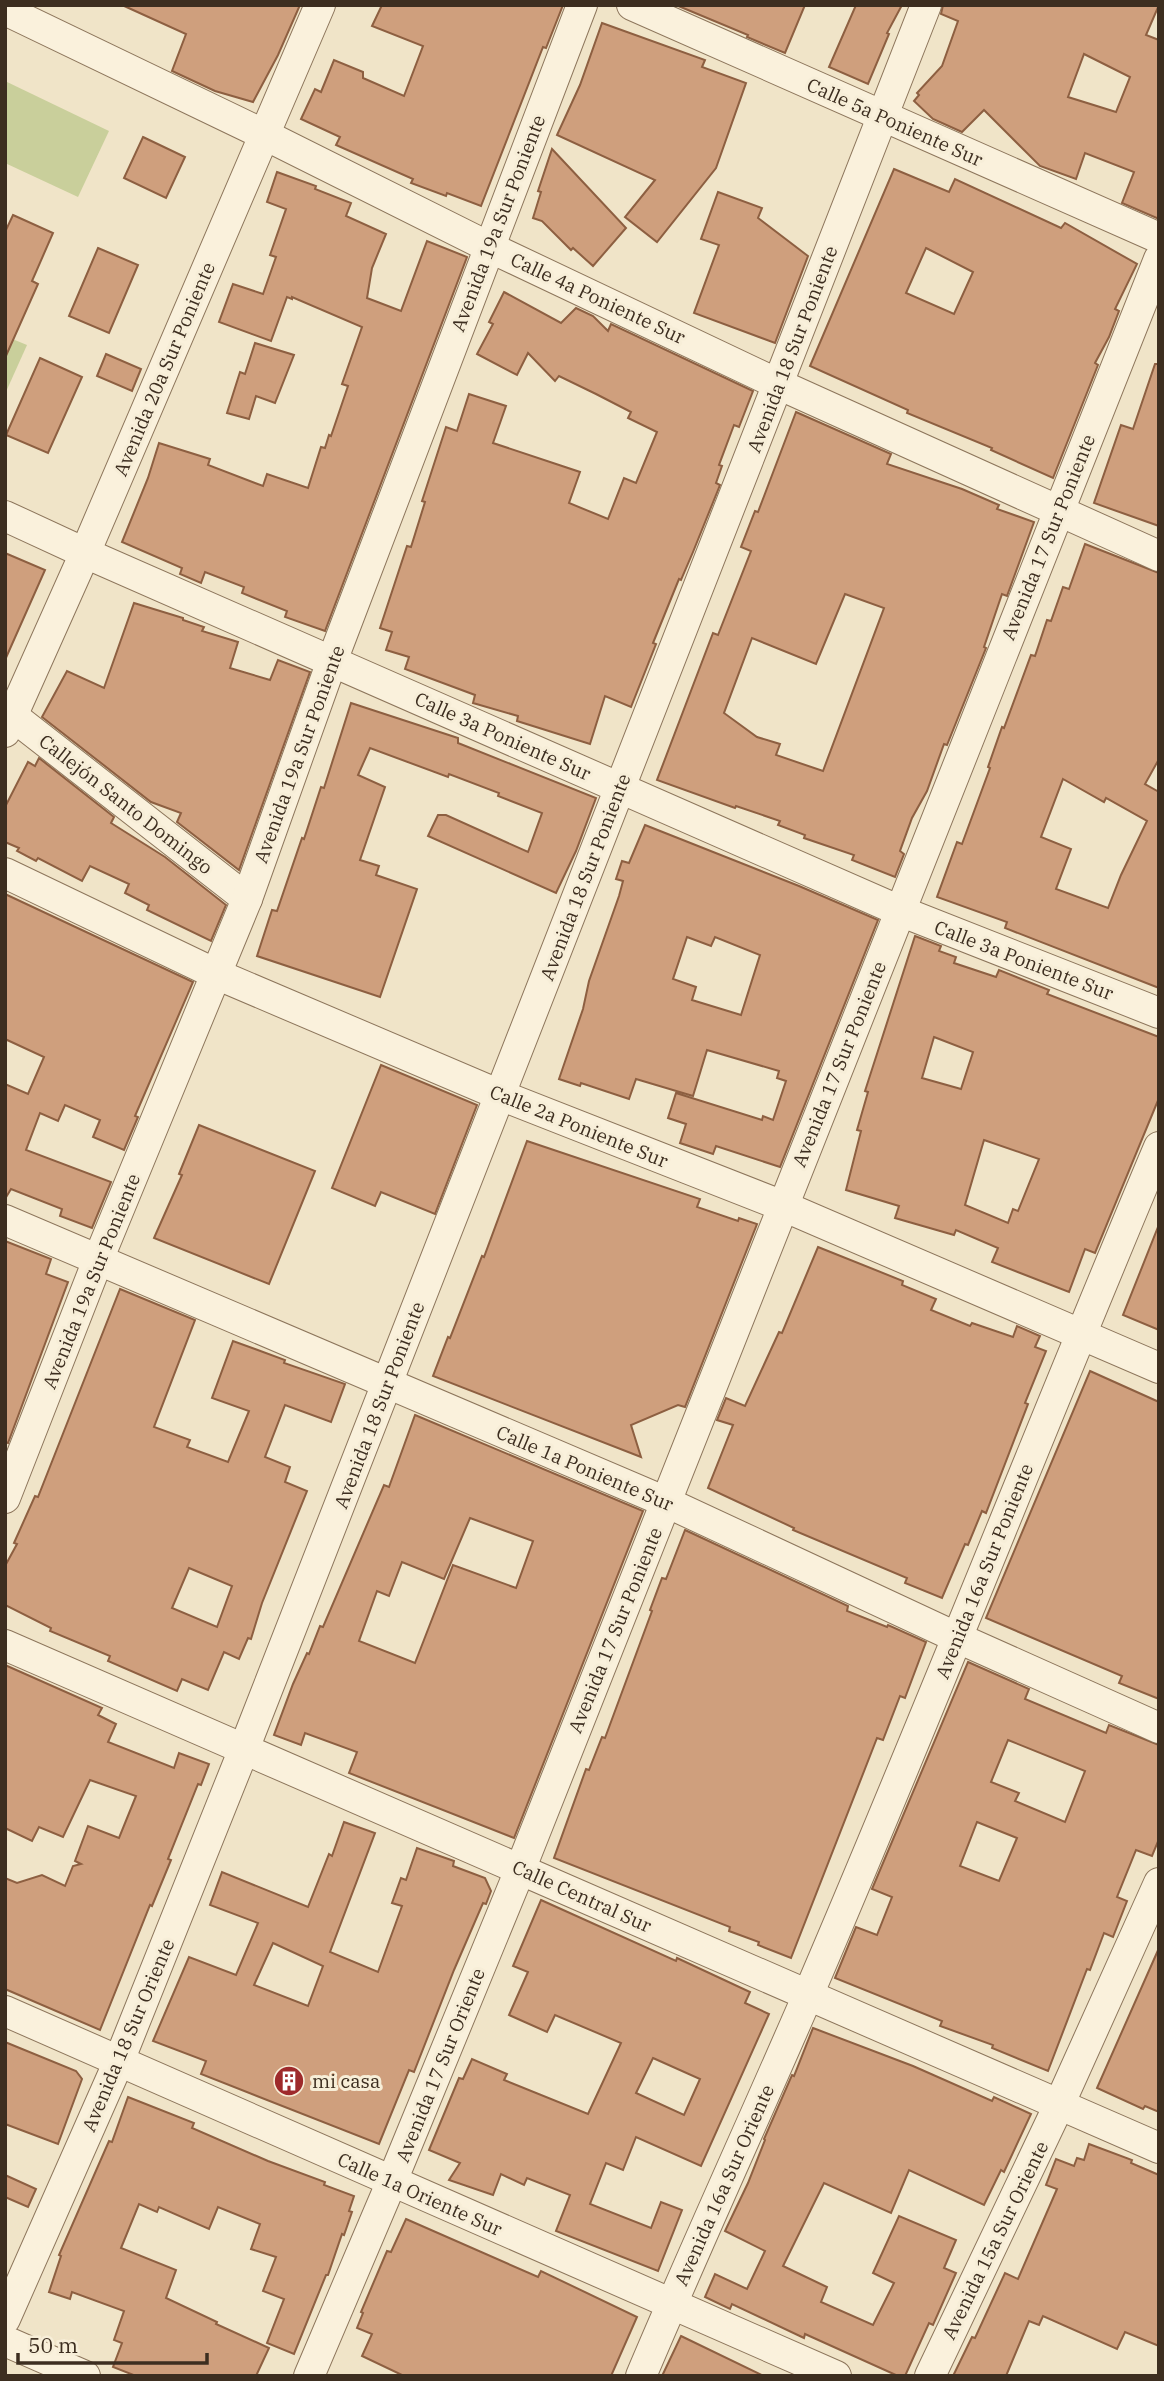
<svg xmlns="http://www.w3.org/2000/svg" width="1164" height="2381" viewBox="0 0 1164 2381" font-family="'IBM Plex Serif',serif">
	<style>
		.green { fill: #c9cf9b }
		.building { fill: #cf9f7d; stroke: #8d5f41; stroke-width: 2; fill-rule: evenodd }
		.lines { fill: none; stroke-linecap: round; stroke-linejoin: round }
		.minor-casing { stroke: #8d765c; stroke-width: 32 }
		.minor { stroke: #faf1dc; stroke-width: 30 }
		.labels { text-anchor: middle; stroke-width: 6; stroke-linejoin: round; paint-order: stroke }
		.street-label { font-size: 19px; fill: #3d2e20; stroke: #f7eed8 }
		.poi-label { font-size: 19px; fill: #3d2e20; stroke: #f7eed8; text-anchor: start }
	</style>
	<rect width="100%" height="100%" fill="#f0e4c8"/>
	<g class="green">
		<polygon points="5,81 109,131 78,197 5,163"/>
		<polygon points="5,336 27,345 5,394"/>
	</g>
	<g class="building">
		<polygon points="122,5 300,5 278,55 253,102 215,91 172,71 186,34"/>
		<polygon points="382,5 563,5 546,48 543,47 481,206 447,193 446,196 411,183 413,179 336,145 340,137 301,119 315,89 321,92 334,60 363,72 363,78 404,96 423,46 372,26"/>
		<polygon points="676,5 805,5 785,53 747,37 748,35"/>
		<polygon points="856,5 902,5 887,33 889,34 868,84 829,67"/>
		<path d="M943,5H1159L1146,35L1159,40V219L1122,203L1134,172L1085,153L1076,179L1040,166L984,110L962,132L933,119L914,101L919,95L917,93L942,66L958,21L941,14ZM1084,54L1130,77L1116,112L1068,97Z"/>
		<polygon points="602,23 705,60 702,67 746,83 716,168 657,242 625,217 655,180 557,135 580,85"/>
		<polygon points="143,137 185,157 166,198 124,178"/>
		<polygon points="552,149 626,228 593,266 573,248 571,250 542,221 533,218 541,192 538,191"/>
		<path d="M894,169L949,192L955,179L1061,228L1065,223L1137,264L1115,309L1119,311L1109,337L1095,363L1098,365L1053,478L991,450L992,448L907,413L908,410L810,366ZM926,248L973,272L954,314L906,293Z"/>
		<polygon points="277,172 316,186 315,189 351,203 346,216 386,234 372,268 367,298 401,311 427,241 467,257 325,631 285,617 287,611 242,593 244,587 205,572 201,583 180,574 182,568 122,542 148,478 159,443 210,459 208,465 263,486 267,474 308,488 321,447 325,448 329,435 331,436 348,386 342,384 362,327 292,297 292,299 287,297 271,341 219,322 233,284 263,294 276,257 270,255 286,209 267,202"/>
		<polygon points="718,192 762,208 758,218 808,256 775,343 694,313 719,245 701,239"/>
		<polygon points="13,215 53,233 32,281 38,284 5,358 5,232"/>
		<polygon points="98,248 138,265 109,333 69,316"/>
		<polygon points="504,292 561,323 576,308 593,316 608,331 611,324 753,391 739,427 734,425 719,465 722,466 716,483 720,485 693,552 681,580 679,579 653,643 656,644 631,707 605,696 590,744 517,721 518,716 473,703 475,695 405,669 409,657 386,650 392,632 380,628 407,546 411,547 425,502 422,501 446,427 457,431 469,394 506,406 493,443 580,472 569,503 608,519 624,478 636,483 657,432 628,418 631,412 596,394 559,376 555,381 528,353 517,375 477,354 493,324 489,322"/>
		<polygon points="255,343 294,355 275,403 256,396 249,419 227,413 240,372 245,374"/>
		<polygon points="106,354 141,369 132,391 97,376"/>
		<polygon points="40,358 82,377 48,453 6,435"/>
		<polygon points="1155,364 1159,364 1159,526 1094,503 1121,425 1133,429"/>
		<path d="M796,412L891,454L887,464L962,489L999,505L997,509L1034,522L1007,596L1002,594L984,647L986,648L947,745L944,744L927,791L912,818L900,851L904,854L895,877L852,860L854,855L804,838L805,835L778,825L780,821L736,806L735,808L657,780L713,633L718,635L751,551L741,547L755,511L758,512ZM845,594L884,608L823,771L776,755L780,744L757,737L724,713L752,638L816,664Z"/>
		<path d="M1085,544L1159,573V759L1145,784L1159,792V988L1005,928L1007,922L937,897L957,842L962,844L990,768L988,767L1002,727L1004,728L1031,655L1035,656L1047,620L1051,621L1063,587L1069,589ZM1063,779L1104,802L1106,798L1147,821L1121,875L1108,908L1056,889L1071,849L1041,837Z"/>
		<polygon points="5,553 45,570 5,660"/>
		<polygon points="134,603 183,618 183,620 204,627 202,631 238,642 230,668 270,680 278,660 310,672 239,870 177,822 181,813 151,802 42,717 67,671 104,688"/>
		<polygon points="351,703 458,738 458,743 596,798 576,851 556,893 428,836 438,815 446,815 528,852 542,813 498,796 499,793 449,774 448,777 370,748 358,775 385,787 360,860 379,866 376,875 417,889 380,997 257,956 272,910 277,911 302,838 304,839 321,787 324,788"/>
		<polygon points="39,758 114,817 111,823 165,857 226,905 211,941 147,910 149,905 125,893 129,884 90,866 82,881 38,858 36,861 17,851 19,848 5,842 5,807 28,762 35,766"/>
		<path d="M645,825L799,886L878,920L780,1167L716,1146L713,1154L680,1143L686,1124L668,1118L676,1093L762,1120L763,1116L773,1120L786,1081L777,1078L779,1071L707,1050L693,1096L636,1079L629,1099L581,1083L580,1086L559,1079L583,1009L589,981L619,896L623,881L616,879L622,861L629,863ZM687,937L711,946L715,937L760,955L741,1015L692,1000L696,987L673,979Z"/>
		<polygon points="5,894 193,982 135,1116 138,1117 124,1150 93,1137 100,1120 65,1105 58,1121 40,1113 26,1150 111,1182 92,1228 60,1216 62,1209 11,1189 5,1199 5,1084 28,1094 44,1057 5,1039"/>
		<path d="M915,936L941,946L939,951L956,957L954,963L996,977L999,970L1049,990L1047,994L1159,1037V1098L1095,1253L1085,1249L1069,1292L992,1262L998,1248L956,1230L954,1235L895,1218L899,1206L846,1190L861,1131L857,1130L868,1092L865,1091ZM934,1037L973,1052L961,1089L922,1078ZM984,1140L1039,1159L1018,1211L1013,1209L1008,1223L965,1205Z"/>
		<polygon points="381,1065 477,1105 435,1214 381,1192 375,1206 332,1188"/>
		<polygon points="199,1125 315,1171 269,1284 154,1238 182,1175 179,1174"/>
		<polygon points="527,1141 700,1199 697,1207 738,1221 739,1218 757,1224 685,1407 678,1405 631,1425 641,1457 433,1376 448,1337 450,1338 482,1256 484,1257"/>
		<polygon points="1158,1227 1159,1227 1159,1330 1123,1315"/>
		<polygon points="5,1241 51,1259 46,1274 68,1282 8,1443 5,1442"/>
		<polygon points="818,1247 903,1281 902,1285 936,1299 931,1310 970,1326 972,1323 1013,1337 1017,1326 1040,1336 1035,1347 1046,1351 1025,1403 1028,1404 986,1513 982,1511 968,1545 965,1544 942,1598 905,1583 907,1578 793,1530 794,1528 708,1488 733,1425 717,1420 726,1398 745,1406 779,1332 782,1333"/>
		<path d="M120,1289L195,1320L154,1427L190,1440L187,1447L228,1462L249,1411L212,1398L233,1341L285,1360L284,1363L345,1384L331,1422L285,1405L265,1457L290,1467L285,1482L307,1491L262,1603L251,1639L248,1638L239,1659L224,1652L208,1690L182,1679L177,1691L108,1661L110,1656L50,1631L51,1628L5,1605V1566L17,1544L14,1543L35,1496L38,1497ZM189,1568L232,1586L217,1627L172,1608Z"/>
		<polygon points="1090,1371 1159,1402 1159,1699 1119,1683 1122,1676 986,1618"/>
		<path d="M415,1415L643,1511L514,1838L349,1773L357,1752L305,1733L301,1745L274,1735L293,1684L307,1653L309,1654L320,1626L323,1627L384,1485L389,1487ZM470,1518L533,1541L516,1588L453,1565L415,1663L359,1641L377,1591L389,1596L402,1562L444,1579Z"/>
		<polygon points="685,1530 848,1606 847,1611 887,1627 888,1625 926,1642 905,1698 900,1696 883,1740 877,1738 791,1958 758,1945 759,1942 729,1931 730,1927 554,1858 586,1769 589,1770 602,1737 605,1738 652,1611 650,1610 662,1578 666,1579"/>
		<path d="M968,1662L1029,1689L1025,1699L1106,1733L1109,1725L1159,1745V1839L1152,1856L1136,1850L1117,1897L1127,1901L1113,1937L1104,1933L1090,1970L1087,1969L1048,2071L992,2048L993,2045L940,2026L942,2021L835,1978L856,1927L877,1935L892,1897L872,1889ZM1008,1740L1085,1771L1065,1822L1015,1801L1019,1793L991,1782ZM977,1822L1017,1838L999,1881L960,1866Z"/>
		<polygon points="5,1665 102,1708 98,1715 116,1724 108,1742 174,1768 179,1753 209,1764 201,1785 198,1784 168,1859 171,1860 152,1906 150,1905 100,2030 5,1989 5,1878 17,1883 42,1875 65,1886 73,1866 81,1864 75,1861 88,1826 119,1838 136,1796 90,1780 63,1837 39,1827 32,1841 5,1828"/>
		<path d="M344,1822L375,1833L330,1952L378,1972L402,1906L392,1903L401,1878L406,1880L417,1848L454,1861L453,1866L485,1878L491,1891L486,1904L483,1903L454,1970L414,2072L409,2070L379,2144L201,2074L206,2061L153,2041L189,1957L236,1975L258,1923L210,1905L222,1872L308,1907L329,1854L332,1856ZM273,1943L323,1966L308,2006L254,1985Z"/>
		<path d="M541,1900L676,1961L677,1958L750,1992L745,2003L769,2014L701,2166L636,2137L623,2170L606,2163L590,2204L651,2228L661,2202L682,2210L658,2271L556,2231L570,2195L527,2178L524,2185L501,2174L493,2195L449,2180L460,2163L429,2150L459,2078L463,2079L472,2059L507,2074L504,2080L588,2114L621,2043L555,2015L547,2032L509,2015L528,1972L513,1966ZM653,2058L700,2079L684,2115L636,2093Z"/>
		<polygon points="1159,1948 1159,2112 1145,2106 1143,2109 1097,2088"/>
		<polygon points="813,2028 913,2066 992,2101 994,2097 1031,2114 1004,2172 1001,2170 984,2205 909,2170 891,2213 824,2183 783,2266 827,2287 821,2302 873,2325 894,2283 873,2273 899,2216 956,2240 944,2268 956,2273 933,2325 929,2323 905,2376 898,2376 805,2334 804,2338 732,2304 730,2309 705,2297 715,2274 747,2289 765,2251 725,2231 748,2183 765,2140 764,2139 792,2075 794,2076"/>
		<polygon points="5,2042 76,2071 82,2079 58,2144 5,2124"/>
		<polygon points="128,2097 194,2123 192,2128 268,2161 325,2182 324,2185 354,2196 349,2211 352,2212 344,2235 342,2234 328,2275 326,2275 294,2354 267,2343 284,2299 263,2291 276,2257 251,2249 260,2224 218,2207 209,2229 159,2207 157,2212 139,2204 121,2248 176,2270 166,2298 217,2322 216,2324 269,2348 256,2376 136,2376 113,2367 122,2343 114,2340 124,2311 72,2292 70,2299 49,2292 61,2256 59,2255 109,2141 112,2142"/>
		<polygon points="1089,2144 1132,2160 1131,2163 1159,2175 1159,2346 1125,2332 1117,2349 1043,2316 1039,2325 1029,2321 1006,2376 953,2376 972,2337 975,2338 1005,2273 1018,2279 1057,2189 1046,2185 1056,2159 1074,2166 1077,2158 1084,2160"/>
		<polygon points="5,2175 36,2189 28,2207 5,2197"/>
		<polygon points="406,2219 538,2277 541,2271 637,2317 611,2376 404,2376 362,2356 372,2334 357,2328 363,2313 361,2312 387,2251 391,2252"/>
		<polygon points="681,2336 764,2376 662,2376"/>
	</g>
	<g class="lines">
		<g class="minor-casing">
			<g id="minor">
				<polyline points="632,5 1159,238"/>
				<polyline points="5,10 265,135 489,247 778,384 1159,556"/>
				<polyline points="5,516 85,553 900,911 1159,1013"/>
				<polyline points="5,710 247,899"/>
				<polyline points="5,732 85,553 320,5"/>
				<polyline points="5,873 216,974 500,1095 783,1206 1159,1368"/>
				<polyline points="5,1220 666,1502 958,1638 1159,1728"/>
				<polyline points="5,1498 98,1260 247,899 332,661 582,5"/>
				<polyline points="5,1645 1159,2148"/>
				<polyline points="5,2011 836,2376"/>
				<polyline points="5,2319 119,2061 244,1749 926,5"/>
				<polyline points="5,2341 85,2376"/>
				<polyline points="309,2376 392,2181 520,1870 1159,259"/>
				<path d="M641,2376C695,2248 753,2122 808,1995C929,1714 1040,1429 1159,1147"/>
				<polyline points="930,2376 1059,2105 1159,1883"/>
			</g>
		</g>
		<use href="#minor" class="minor"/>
	</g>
	<defs>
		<g id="building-disc" transform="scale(1.575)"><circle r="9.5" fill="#9e2a2b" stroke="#f7eed8"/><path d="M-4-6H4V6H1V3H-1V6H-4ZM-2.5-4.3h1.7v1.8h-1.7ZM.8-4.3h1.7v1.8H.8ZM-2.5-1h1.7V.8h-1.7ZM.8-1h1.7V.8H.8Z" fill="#fff"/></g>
	</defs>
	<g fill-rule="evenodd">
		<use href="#building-disc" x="289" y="2081"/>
	</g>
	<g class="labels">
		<g class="street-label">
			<text transform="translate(895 122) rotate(24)" y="7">Calle 5a Poniente Sur</text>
			<text transform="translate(498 223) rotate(-69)" y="7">Avenida 19a Sur Poniente</text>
			<text transform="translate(598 298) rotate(25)" y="7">Calle 4a Poniente Sur</text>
			<text transform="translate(792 349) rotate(-69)" y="7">Avenida 18 Sur Poniente</text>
			<text transform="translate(164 369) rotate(-67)" y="7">Avenida 20a Sur Poniente</text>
			<text transform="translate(1048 537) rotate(-68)" y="7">Avenida 17 Sur Poniente</text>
			<text transform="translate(503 736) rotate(24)" y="7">Calle 3a Poniente Sur</text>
			<text transform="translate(299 754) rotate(-70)" y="7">Avenida 19a Sur Poniente</text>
			<text transform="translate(126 804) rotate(38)" y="7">Callejón Santo Domingo</text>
			<text transform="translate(585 877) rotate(-69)" y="7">Avenida 18 Sur Poniente</text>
			<text transform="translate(1024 960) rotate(21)" y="7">Calle 3a Poniente Sur</text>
			<text transform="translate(839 1064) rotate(-68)" y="7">Avenida 17 Sur Poniente</text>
			<text transform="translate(579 1126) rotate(22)" y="7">Calle 2a Poniente Sur</text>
			<text transform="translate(91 1281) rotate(-68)" y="7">Avenida 19a Sur Poniente</text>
			<text transform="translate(379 1405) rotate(-69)" y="7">Avenida 18 Sur Poniente</text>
			<text transform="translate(585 1468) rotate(23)" y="7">Calle 1a Poniente Sur</text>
			<text transform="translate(984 1571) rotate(-68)" y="7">Avenida 16a Sur Poniente</text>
			<text transform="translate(615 1630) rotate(-68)" y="7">Avenida 17 Sur Poniente</text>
			<text transform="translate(582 1896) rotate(24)" y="7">Calle Central Sur</text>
			<text transform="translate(128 2035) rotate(-67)" y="7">Avenida 18 Sur Oriente</text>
			<text transform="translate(440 2065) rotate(-68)" y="7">Avenida 17 Sur Oriente</text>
			<text transform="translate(724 2185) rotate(-66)" y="7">Avenida 16a Sur Oriente</text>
			<text transform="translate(420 2194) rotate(24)" y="7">Calle 1a Oriente Sur</text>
			<text transform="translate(995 2240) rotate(-64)" y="7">Avenida 15a Sur Oriente</text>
		</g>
		<g class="poi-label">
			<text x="312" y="2088">mi casa</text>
		</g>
	</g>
	<rect width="1164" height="2381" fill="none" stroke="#3d2e20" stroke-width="14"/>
	<path d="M18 2353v10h189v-10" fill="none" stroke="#3d2e20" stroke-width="3.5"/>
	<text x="28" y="2353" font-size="21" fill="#3d2e20" stroke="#f7eed8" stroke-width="5" paint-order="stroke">50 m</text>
</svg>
